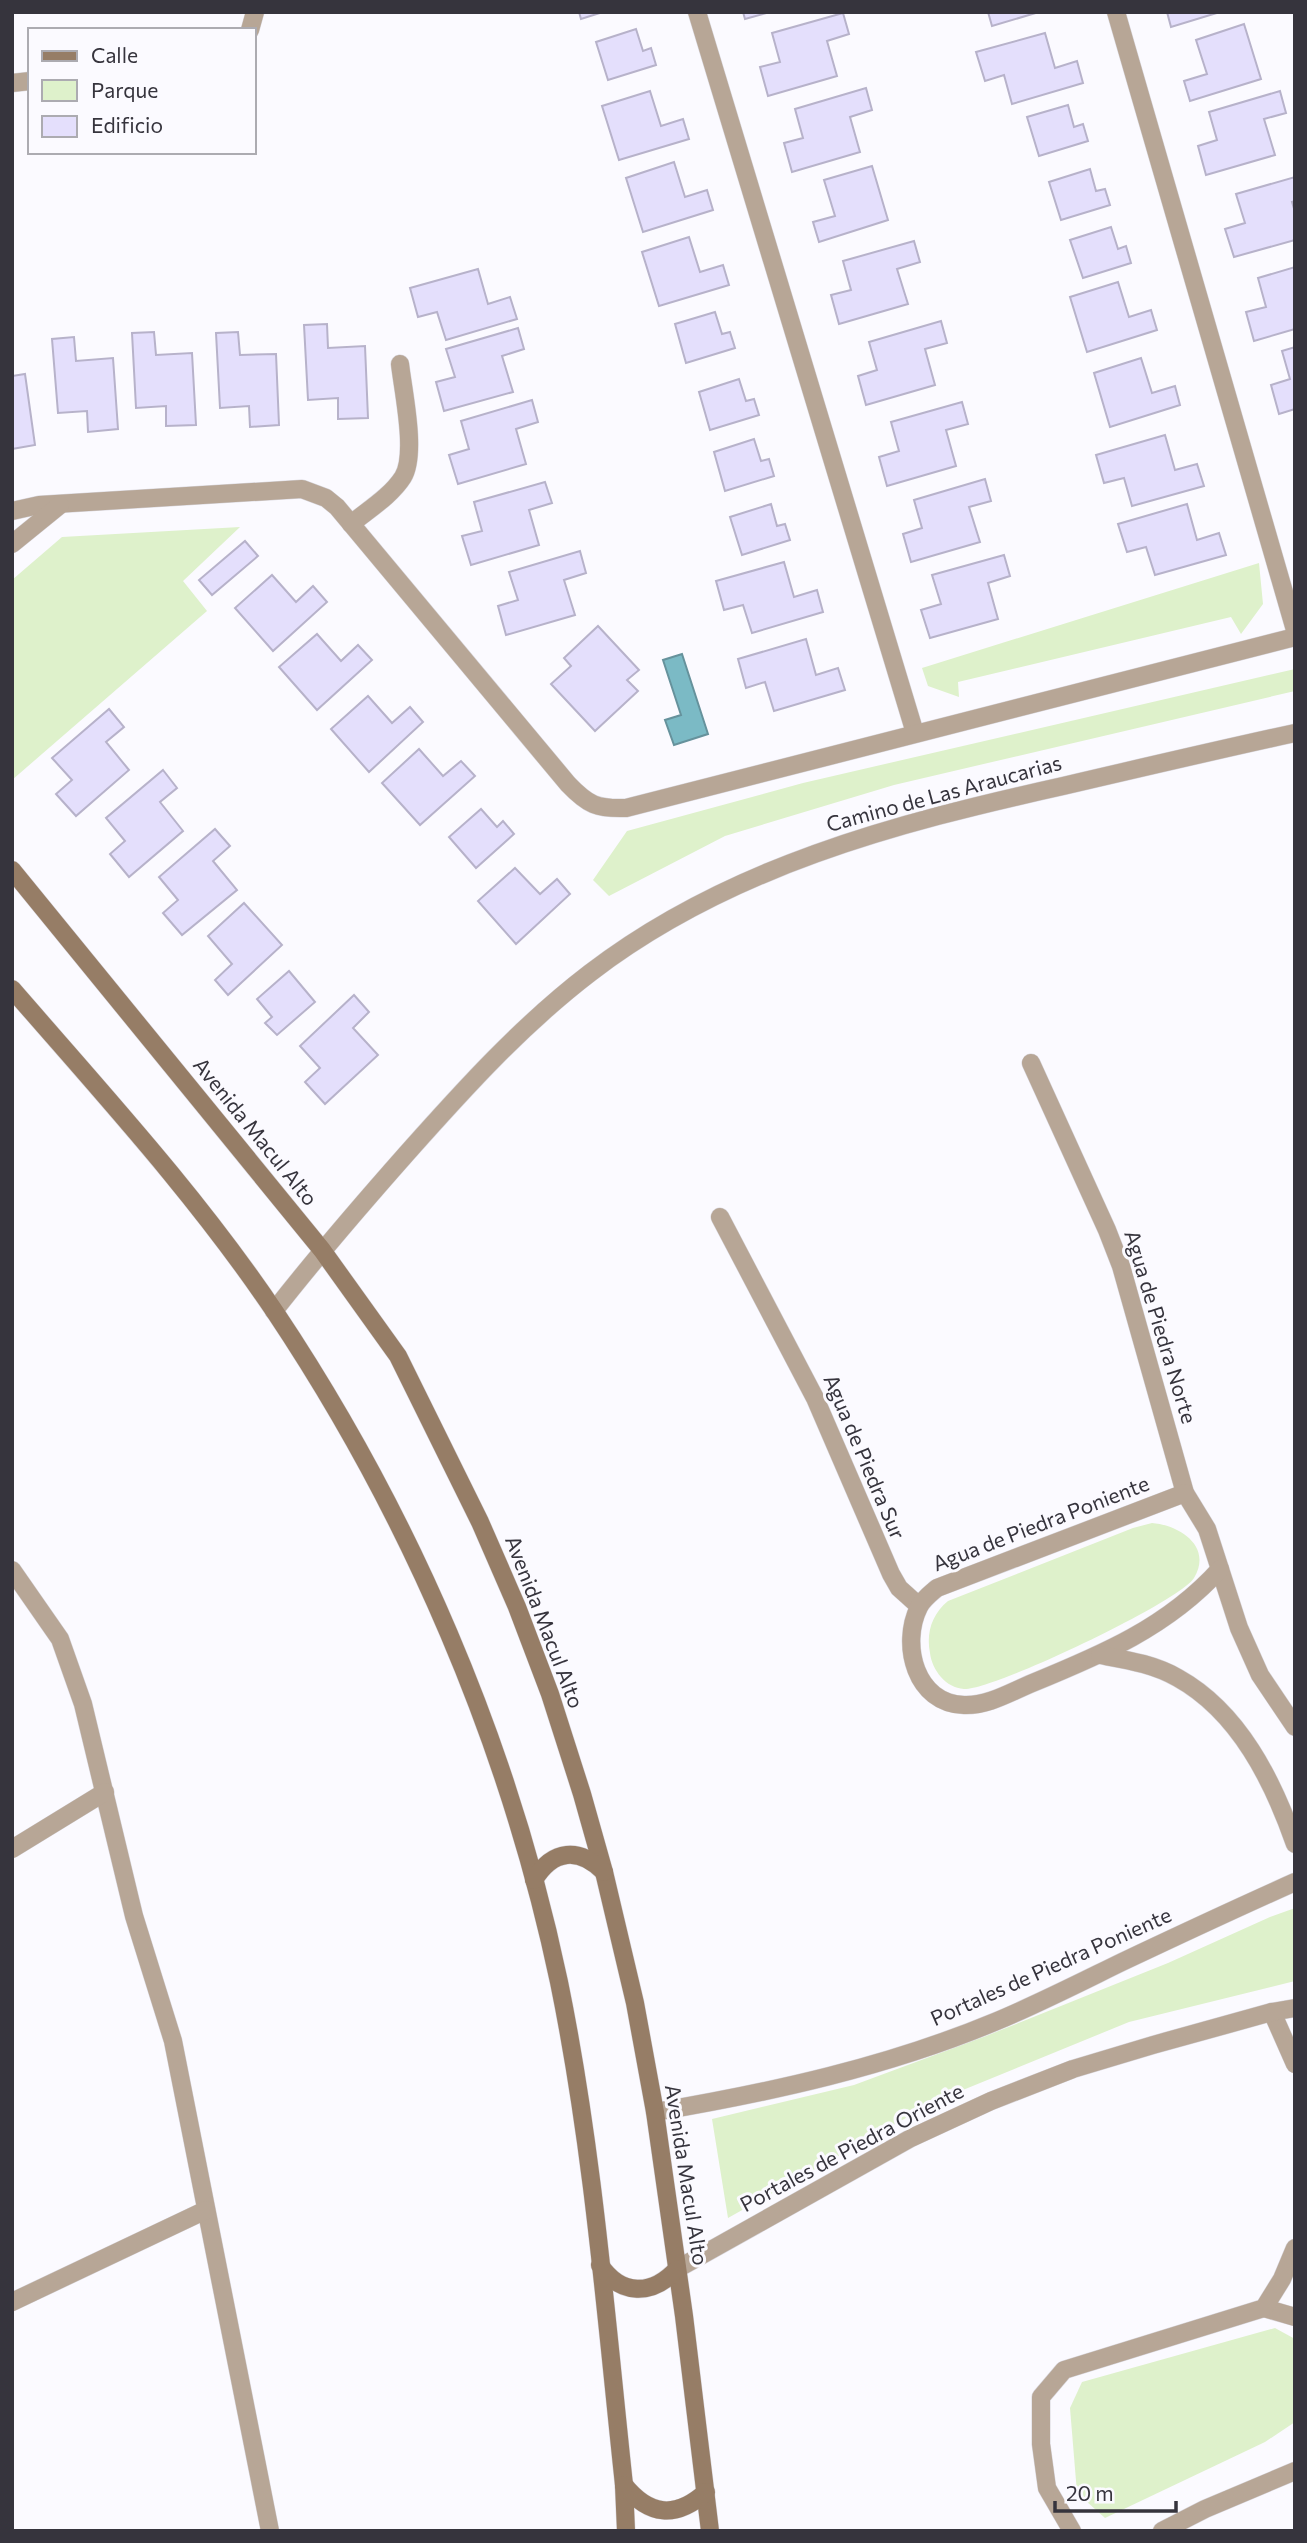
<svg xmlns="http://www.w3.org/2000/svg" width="1307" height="2543" viewBox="0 0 1307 2543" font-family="Commissioner,sans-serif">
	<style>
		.green { fill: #def1cb }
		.water { fill: #7bbac5; stroke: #66929c; stroke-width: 2 }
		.building { fill: #e4dffc; stroke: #b7b2ca; stroke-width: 2 }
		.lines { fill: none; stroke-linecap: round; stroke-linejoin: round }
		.street-casing { stroke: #d8d6dc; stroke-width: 19 }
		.secondary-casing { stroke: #d8d6dc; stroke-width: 19 }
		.street { stroke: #b7a696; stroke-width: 18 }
		.secondary { stroke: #967d66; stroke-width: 18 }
		.labels { text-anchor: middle; stroke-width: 6; stroke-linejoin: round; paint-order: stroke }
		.street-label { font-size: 21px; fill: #36343d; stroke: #fbfaff }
	</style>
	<rect width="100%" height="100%" fill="#fbfaff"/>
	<g class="green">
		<polygon points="240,527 183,581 207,611 12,780 12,580 62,537"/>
		<polygon points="1259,563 1263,604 1241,634 1231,617 958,682 959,697 928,686 922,668"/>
		<polygon points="1295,669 1295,691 894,785 725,836 609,896 593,880 627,831 803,783"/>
		<path d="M1152,1523C1179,1525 1213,1546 1194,1578C1179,1602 992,1691 964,1689C946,1688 932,1670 930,1653C926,1633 932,1614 948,1601L1133,1528Z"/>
		<polygon points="1295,1908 1295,1981 1129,2022 936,2101 728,2218 712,2119 854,2085 986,2036 1168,1963 1270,1917"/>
		<polygon points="1275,2328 1295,2339 1295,2422 1265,2442 1105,2518 1077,2493 1070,2408 1082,2382"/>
	</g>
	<polygon class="water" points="682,654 708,734 674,745 665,720 681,715 663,660"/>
	<g class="building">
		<polygon points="579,12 603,12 581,19"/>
		<polygon points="743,12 770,12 745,19"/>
		<polygon points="988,12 1039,12 992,26"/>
		<polygon points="1167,12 1220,12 1171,27"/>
		<polygon points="843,13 849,34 827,41 837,76 768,96 760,67 780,62 772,33"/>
		<polygon points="1244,24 1261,79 1190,101 1184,81 1207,74 1196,40"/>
		<polygon points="636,29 643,51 651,48 656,65 608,80 596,42"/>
		<polygon points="1045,33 1055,68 1077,61 1083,83 1012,104 1004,75 985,81 976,52"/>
		<polygon points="866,88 872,110 850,117 860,152 792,172 784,143 803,138 795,109"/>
		<polygon points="650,91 661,126 683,119 689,139 619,160 602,106"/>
		<polygon points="1280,91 1286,113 1264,119 1275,155 1206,175 1198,146 1217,140 1209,112"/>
		<polygon points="1068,105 1074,127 1083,124 1088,141 1039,156 1027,117"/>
		<polygon points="674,162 685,197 707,190 713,210 643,232 626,178"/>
		<polygon points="872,166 888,220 819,242 813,222 835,216 824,180"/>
		<polygon points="1090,169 1096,191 1105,189 1110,205 1061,220 1049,182"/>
		<polygon points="1295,177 1295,201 1292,202 1295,212 1295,240 1234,257 1225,229 1245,223 1236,194"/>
		<polygon points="1111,227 1118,249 1126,246 1131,263 1083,278 1070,240"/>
		<polygon points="689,237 700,272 723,265 729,285 659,306 642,252"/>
		<polygon points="914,241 920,262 897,269 908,304 839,324 831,295 851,290 843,261"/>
		<polygon points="1295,267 1295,329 1254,341 1246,312 1266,307 1258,278"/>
		<polygon points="478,269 488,304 510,297 517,319 446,340 437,312 418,317 410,288"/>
		<polygon points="1118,282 1129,317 1151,310 1157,330 1087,352 1070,297"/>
		<polygon points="715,312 722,334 730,332 735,348 686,363 675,324"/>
		<polygon points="941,321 947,343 925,349 935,385 866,405 858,376 877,370 869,342"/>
		<polygon points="327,324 328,348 365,346 368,418 338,419 338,398 308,400 304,325"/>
		<polygon points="518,328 524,349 502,356 513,392 444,411 436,382 455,377 446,349"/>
		<polygon points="154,332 156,355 192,353 196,425 166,426 166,406 136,408 132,333"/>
		<polygon points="238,332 240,355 276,354 279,425 250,427 249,406 220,408 216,333"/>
		<polygon points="74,337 76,361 113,358 118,429 88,432 87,411 58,413 52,339"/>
		<polygon points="1295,347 1295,409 1279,414 1271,385 1290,379 1282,351"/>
		<polygon points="1141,358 1152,393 1175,386 1180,405 1110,427 1094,373"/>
		<polygon points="25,374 35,445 12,449 12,376"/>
		<polygon points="739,379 746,401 754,399 759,415 710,430 699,392"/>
		<polygon points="532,400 538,422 516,429 526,464 458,484 449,455 469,449 461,421"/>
		<polygon points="962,402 968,424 946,430 956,466 887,486 879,457 899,451 891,422"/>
		<polygon points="1165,435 1175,470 1197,464 1204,486 1132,506 1124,478 1104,483 1096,455"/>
		<polygon points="754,439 761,461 769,459 774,476 725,491 714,452"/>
		<polygon points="985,479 991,501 969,507 980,542 911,562 903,534 922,528 914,500"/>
		<polygon points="545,482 552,503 529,510 539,545 471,565 462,536 482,531 474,502"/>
		<polygon points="771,504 777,526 785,524 790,540 742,555 730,517"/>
		<polygon points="1187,504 1197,540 1219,533 1226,555 1155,575 1146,547 1127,552 1118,524"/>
		<polygon points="245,541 258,556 212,595 199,580"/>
		<polygon points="580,551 586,573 564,580 575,615 506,635 498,606 518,600 509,572"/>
		<polygon points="1004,555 1010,576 988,583 998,619 930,638 921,610 941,604 932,575"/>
		<polygon points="784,562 794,597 817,590 823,612 752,633 743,605 724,610 716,581"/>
		<polygon points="272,575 296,602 313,586 327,602 273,651 235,608"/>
		<polygon points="598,626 639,670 627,680 638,691 595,731 551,684 571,666 564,658"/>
		<polygon points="317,634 341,661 358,645 372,660 317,710 279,667"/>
		<polygon points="806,639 816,675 838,668 845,690 774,711 765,682 746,688 738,659"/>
		<polygon points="368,696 392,723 410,707 423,722 369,772 331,729"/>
		<polygon points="109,709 124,727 106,742 129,770 76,816 56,794 72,780 52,758"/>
		<polygon points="419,749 443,776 461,761 475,776 420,825 382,783"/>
		<polygon points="163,770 177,788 160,802 183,831 129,877 110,854 125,841 106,818"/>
		<polygon points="481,809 497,827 503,821 514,834 476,868 449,837"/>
		<polygon points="215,829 230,846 213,861 237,890 182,935 163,913 178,900 159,877"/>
		<polygon points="515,868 540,894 557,879 570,894 516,944 478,901"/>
		<polygon points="244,903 282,945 228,995 215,980 232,964 208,936"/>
		<polygon points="289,971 315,1002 277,1035 265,1023 272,1017 257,999"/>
		<polygon points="354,995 369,1012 353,1028 378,1055 325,1104 305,1082 320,1068 300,1046"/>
	</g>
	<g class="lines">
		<g class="street-casing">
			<g id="street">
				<polyline points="697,12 915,733"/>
				<polyline points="1116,12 1295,630"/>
				<polyline points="250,30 255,12"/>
				<polyline points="12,83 30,81"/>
				<path d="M12,511L39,505L302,489L326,498L337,507L568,784C588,805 597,809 626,808L1295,637"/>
				<path d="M351,524C368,510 391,496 403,477C417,454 403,391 400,364"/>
				<polyline points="12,544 60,505"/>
				<polyline points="1031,1063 1107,1230 1121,1266 1185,1493 1207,1529 1239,1628 1260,1675 1295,1727"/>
				<polyline points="720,1217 815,1398 891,1574 899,1588 919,1606"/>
				<path d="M274,1311C317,1256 362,1204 408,1152C465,1088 522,1025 590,973C728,867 896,823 1063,786C1140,768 1217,750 1295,733"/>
				<path d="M1185,1493L937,1588C930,1594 923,1599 919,1607C900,1645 916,1704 964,1705C987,1706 1009,1693 1030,1684C1101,1655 1168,1627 1220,1569"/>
				<polyline points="12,1570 60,1639 83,1704 134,1916 173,2041 270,2531"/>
				<path d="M1100,1655C1127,1660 1154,1664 1178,1678C1239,1712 1273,1781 1295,1844"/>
				<polyline points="12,1849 105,1792"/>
				<polyline points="1272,2012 1295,2064"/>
				<path d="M655,2112C772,2092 887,2067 997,2021C1040,2003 1081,1982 1122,1962C1179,1935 1237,1908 1295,1882"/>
				<polyline points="677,2269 911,2138 991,2101 1073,2069 1153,2045 1272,2012 1295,2008"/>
				<polyline points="12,2302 206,2210"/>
				<polyline points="1264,2308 1295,2317"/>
				<polyline points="1072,2531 1047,2488 1041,2444 1041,2397 1064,2370 1264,2308 1282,2279 1295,2248"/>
				<polyline points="1162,2531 1205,2509 1295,2471"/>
			</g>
		</g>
		<g class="secondary-casing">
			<g id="secondary">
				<polyline points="12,870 322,1250 398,1356 480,1522 517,1607 550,1694 582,1794 604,1872 635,2003 655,2112 684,2316 710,2531"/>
				<path d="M12,989C103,1094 197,1196 275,1312C410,1514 509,1744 559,1982C593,2148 606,2318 624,2485L626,2531"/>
				<path d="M534,1880C553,1849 579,1847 604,1872"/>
				<path d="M600,2265C621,2296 652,2296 677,2269"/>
				<path d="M624,2485C649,2516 676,2519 706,2492"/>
			</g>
		</g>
		<use href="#street" class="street"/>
		<use href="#secondary" class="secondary"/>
	</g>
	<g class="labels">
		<g class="street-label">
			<text transform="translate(944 794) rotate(-15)" y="7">Camino de Las Araucarias</text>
			<text transform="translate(255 1132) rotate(51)" y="7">Avenida Macul Alto</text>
			<text transform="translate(1160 1327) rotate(73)" y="7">Agua de Piedra Norte</text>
			<text transform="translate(864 1457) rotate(67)" y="7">Agua de Piedra Sur</text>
			<text transform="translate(1041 1524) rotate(-21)" y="7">Agua de Piedra Poniente</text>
			<text transform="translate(544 1622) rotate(69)" y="7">Avenida Macul Alto</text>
			<text transform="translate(1051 1967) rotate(-24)" y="7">Portales de Piedra Poniente</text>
			<text transform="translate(852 2148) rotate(-28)" y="7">Portales de Piedra Oriente</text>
			<text transform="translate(686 2175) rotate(81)" y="7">Avenida Macul Alto</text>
		</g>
	</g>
	<rect width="1307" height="2543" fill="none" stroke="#36343d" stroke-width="28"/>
	<rect x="28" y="28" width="228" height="126" fill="#fbfaff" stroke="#acabb1" stroke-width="2"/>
	<rect x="42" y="51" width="35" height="10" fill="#967d66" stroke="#acabb1" stroke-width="2"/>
	<text x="91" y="63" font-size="21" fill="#36343d">Calle</text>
	<rect x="42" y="80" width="35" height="21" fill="#def1cb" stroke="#acabb1" stroke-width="2"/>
	<text x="91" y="98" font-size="21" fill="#36343d">Parque</text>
	<rect x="42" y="116" width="35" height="21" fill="#e4dffc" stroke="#acabb1" stroke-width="2"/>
	<text x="91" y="133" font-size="21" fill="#36343d">Edificio</text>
	<path d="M1055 2501v10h121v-10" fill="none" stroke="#36343d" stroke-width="3.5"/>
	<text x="1066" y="2501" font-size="21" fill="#36343d" stroke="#fbfaff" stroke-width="5" paint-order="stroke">20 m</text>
</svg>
